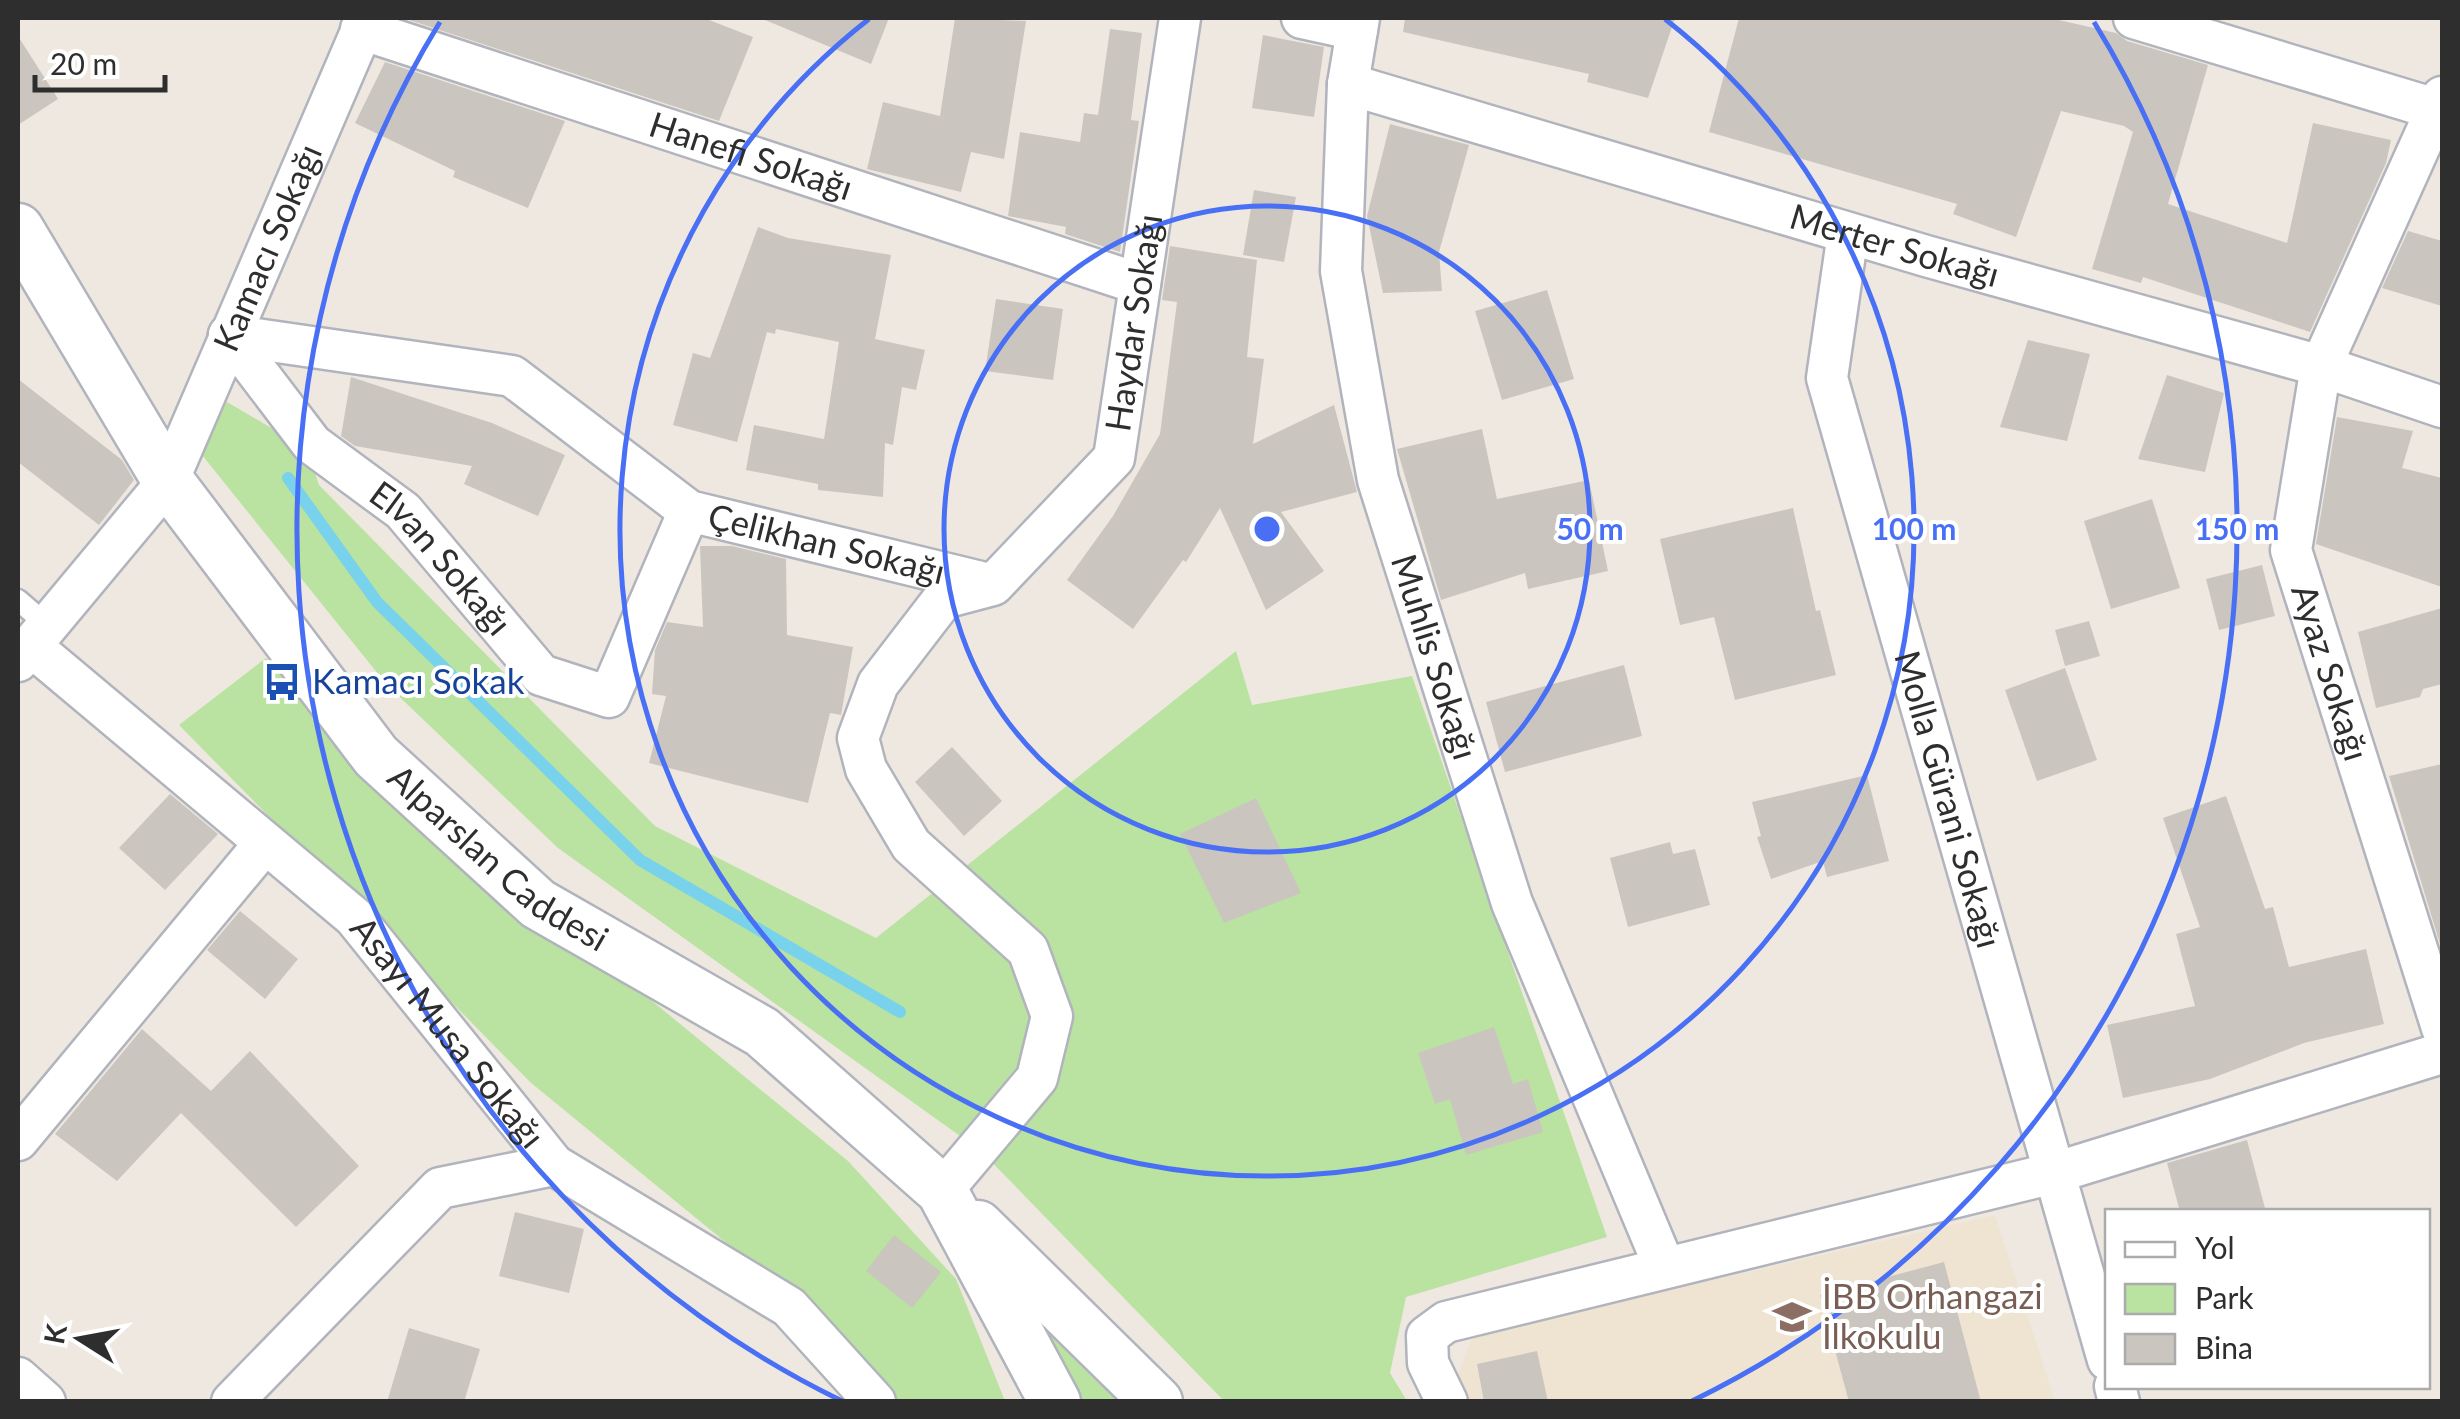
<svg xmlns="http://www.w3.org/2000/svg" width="2460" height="1419" viewBox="0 0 2460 1419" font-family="Lato,sans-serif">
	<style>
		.education { fill: #efe4d2 }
		.green { fill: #bae2a0 }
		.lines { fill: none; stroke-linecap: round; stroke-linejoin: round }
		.stream { stroke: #79d2eb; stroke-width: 12 }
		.building { fill: #cac6bf }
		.service-casing { stroke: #b1b4bd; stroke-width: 25 }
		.minor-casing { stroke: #b1b4bd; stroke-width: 45 }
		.tertiary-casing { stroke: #b1b4bd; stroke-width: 55 }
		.service { stroke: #fff; stroke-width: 20 }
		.minor { stroke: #fff; stroke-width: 40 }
		.tertiary { stroke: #fff; stroke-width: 50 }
		.ring { fill: none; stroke: #4970f4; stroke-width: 5 }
		.labels { text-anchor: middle; stroke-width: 8; stroke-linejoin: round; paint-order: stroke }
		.street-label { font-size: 35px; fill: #2e2e2e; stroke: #fff }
		.transit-label { font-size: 35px; fill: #164399; stroke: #fff; text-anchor: start }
		.education-label { font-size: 35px; fill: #785e54; stroke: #fff; text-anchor: start }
		.centre { fill: #4970f4; stroke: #fff; stroke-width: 5 }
		.ring-label { font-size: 30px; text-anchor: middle; font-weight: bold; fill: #4970f4; stroke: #fff; stroke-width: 8; stroke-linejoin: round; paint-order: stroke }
	</style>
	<rect width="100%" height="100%" fill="#eee8e1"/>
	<polygon class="education" points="1995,1215 2055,1401 1470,1402 1457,1377 1473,1336"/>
	<g class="green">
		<polygon points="227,402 307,449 319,485 655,826 876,938 1236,651 1252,705 1412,676 1607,1237 1406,1297 1390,1373 1407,1401 1224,1401 981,1151 558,848 387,685 198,450"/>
		<polygon points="266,658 334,730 510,885 848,1161 956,1279 1005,1401 893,1401 812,1313 530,1082 179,725"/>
		<polygon points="983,1234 1136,1382 1112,1401 1065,1401"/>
	</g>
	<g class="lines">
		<polyline class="stream" points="288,478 377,602 640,860 900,1012"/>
	</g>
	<g class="building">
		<polygon points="704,18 753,37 719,121 406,19"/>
		<polygon points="760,18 889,18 871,64"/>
		<polygon points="955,18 1026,21 1004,159 971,152 961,192 867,169 883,102 940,116"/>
		<polygon points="1405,18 1675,18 1648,98 1587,82 1589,74 1403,32"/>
		<polygon points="1739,18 2050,18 2116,33 2127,41 2208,65 2168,204 2287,243 2313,123 2391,140 2386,163 2310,332 2143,277 2141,283 2092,269 2133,132 2124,126 2061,111 2016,237 1953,214 1957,204 1709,132"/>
		<polygon points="1110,29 1142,33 1131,120 1139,121 1120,252 1065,234 1066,227 1008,216 1020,132 1080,142 1084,113 1098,115"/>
		<polygon points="1263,35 1324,47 1314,117 1252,108"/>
		<polygon points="18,36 58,99 18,125"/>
		<polygon points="385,62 565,121 528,208 453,177 455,171 355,123"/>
		<polygon points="1390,124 1469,145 1439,252 1442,291 1383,293 1367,216"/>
		<polygon points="1254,190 1296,197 1284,262 1243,255"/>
		<polygon points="758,227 788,238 891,255 875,339 925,350 916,390 902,387 893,445 885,443 883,497 818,490 818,484 746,470 754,425 824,439 839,342 776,329 775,334 767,332 737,442 673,425 693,353 710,358"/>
		<polygon points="2408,231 2442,241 2442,306 2382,288"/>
		<polygon points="1170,246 1257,260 1247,357 1264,359 1253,444 1334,405 1357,492 1281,512 1324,571 1266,610 1220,508 1186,562 1183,560 1133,629 1067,580 1113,516 1160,434 1177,302 1162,300"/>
		<polygon points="1547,290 1574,379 1502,400 1475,311"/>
		<polygon points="996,299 1063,309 1053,380 985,371"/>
		<polygon points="2028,340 2090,354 2067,441 2000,427"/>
		<polygon points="2167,375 2224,393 2205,472 2138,459"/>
		<polygon points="351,377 492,423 565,455 538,516 464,484 472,466 355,446 341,436"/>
		<polygon points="18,379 122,460 134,480 99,525 18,462"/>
		<polygon points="2337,417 2413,431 2402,468 2442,478 2442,587 2316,544"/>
		<polygon points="1482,429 1497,499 1589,480 1608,571 1528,589 1525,573 1441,600 1397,449"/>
		<polygon points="2152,499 2180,588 2111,609 2084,521"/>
		<polygon points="1793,508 1816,611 1820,610 1836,675 1735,700 1714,617 1680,625 1660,539"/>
		<polygon points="700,546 732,546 786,559 787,635 853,647 841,715 830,713 808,803 649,763 666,696 652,694 655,650 667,622 703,627"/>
		<polygon points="2262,565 2275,616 2219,630 2206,579"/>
		<polygon points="2442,608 2442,684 2423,689 2420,697 2376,708 2358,632"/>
		<polygon points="2089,621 2100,656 2065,666 2055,630"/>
		<polygon points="1624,665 1642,736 1505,772 1486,702"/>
		<polygon points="2065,668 2097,760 2037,781 2005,690"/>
		<polygon points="952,747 1002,801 964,836 915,782"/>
		<polygon points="2442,764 2442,944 2440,944 2389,776"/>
		<polygon points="1867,775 1889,861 1827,877 1823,861 1771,879 1757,837 1761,836 1752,802"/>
		<polygon points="170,794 218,834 165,890 119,848"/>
		<polygon points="2226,796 2265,909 2273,907 2289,967 2366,949 2384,1024 2304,1043 2210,1079 2123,1098 2107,1025 2195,1006 2176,934 2200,927 2163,818"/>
		<polygon points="1256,798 1301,893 1224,923 1180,834"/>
		<polygon points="1670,842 1673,854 1695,849 1710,905 1628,927 1610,858"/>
		<polygon points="240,911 298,959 265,999 207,950"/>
		<polygon points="1494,1027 1513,1084 1528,1079 1543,1132 1466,1155 1450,1099 1435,1104 1418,1053"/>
		<polygon points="142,1029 211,1091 250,1051 359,1166 296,1227 181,1113 117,1181 55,1134"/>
		<polygon points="2247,1140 2266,1212 2180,1212 2167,1163"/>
		<polygon points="515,1212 584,1229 569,1293 499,1276"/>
		<polygon points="894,1235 941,1272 912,1308 866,1271"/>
		<polygon points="1944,1262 1981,1402 1849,1402 1820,1295"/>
		<polygon points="409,1328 480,1349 464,1402 387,1402"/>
		<polygon points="1537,1351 1548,1402 1484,1402 1477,1364"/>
	</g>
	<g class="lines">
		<g class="service-casing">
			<polyline id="service" points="18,600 48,626"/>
		</g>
		<g class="minor-casing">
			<g id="minor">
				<polyline points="1302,18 1357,30"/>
				<path id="s1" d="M1359,18L1348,84L1341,271L1378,480L1512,903L1664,1266"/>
				<polyline points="2134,18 2442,111"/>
				<path id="s2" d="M361,29L1140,284"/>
				<path id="s3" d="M1348,84L1926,256L2321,366L2442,407"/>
				<path id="s4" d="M2442,97L2321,366L2291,550L2442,1028"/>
				<path id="s5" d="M1848,233L1827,378L2108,1360"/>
				<path id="s6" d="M229,335L512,376L689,511L989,584"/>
				<path id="s7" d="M229,335L312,444L403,511L541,675L609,697L689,511"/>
				<path id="s8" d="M31,646L354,917L554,1165L789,1307L875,1402"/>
				<path id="s9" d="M18,661L168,481L367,18"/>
				<polyline points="18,1140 265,843"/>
				<path id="s10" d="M942,1191L1037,1078L1052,1016L1028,950L911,845L866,769L858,738L878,684L944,598L993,585L1114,458L1180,18"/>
				<polyline points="18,1378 45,1402"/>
				<polyline points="2115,1386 2119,1402"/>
				<polyline points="232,1402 440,1188 554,1165"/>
				<polyline points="1447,1402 1428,1363 1427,1336 1446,1322 2054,1173 2442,1053"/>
			</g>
		</g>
		<g class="tertiary-casing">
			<g id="tertiary">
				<path id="s11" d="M18,229L168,481L376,756L538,904L762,1032L942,1191L1055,1402"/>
				<polyline points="978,1226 1157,1402"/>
			</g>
		</g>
		<use href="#service" class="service"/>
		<use href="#minor" class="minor"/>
		<use href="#tertiary" class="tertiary"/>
	</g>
	<g class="ring">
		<circle cx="1267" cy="529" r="323"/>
		<path d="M1665 19A647 647 0 1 1 869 19"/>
		<path d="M842 1401A970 970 0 0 1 440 22M2094 22A970 970 0 0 1 1692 1401"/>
	</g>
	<defs>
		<g id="bus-bare" transform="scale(3)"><path d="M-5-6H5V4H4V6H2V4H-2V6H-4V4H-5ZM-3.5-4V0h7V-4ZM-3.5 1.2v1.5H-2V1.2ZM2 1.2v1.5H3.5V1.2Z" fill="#1a4fb4" stroke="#fff" stroke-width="2.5" paint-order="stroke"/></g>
		<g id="school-bare" transform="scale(3)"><path d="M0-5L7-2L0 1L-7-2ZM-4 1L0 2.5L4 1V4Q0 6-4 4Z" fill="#8d6e63" stroke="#fff" stroke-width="2.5" paint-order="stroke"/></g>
	</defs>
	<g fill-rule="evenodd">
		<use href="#bus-bare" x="282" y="682"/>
		<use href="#school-bare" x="1792" y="1317"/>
	</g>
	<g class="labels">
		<g class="street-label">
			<text dy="12" stroke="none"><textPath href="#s2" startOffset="410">Hanefi Sokağı</textPath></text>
			<text dy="12" stroke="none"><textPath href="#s3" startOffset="570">Merter Sokağı</textPath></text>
			<text dy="12" stroke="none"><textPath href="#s9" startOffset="488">Kamacı Sokağı</textPath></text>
			<text dy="12" stroke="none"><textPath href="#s10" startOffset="1088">Haydar Sokağı</textPath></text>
			<text dy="12" stroke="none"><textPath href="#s6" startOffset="650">Çelikhan Sokağı</textPath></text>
			<text dy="12" stroke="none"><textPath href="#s7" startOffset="310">Elvan Sokağı</textPath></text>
			<text dy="12" stroke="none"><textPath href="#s1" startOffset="652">Muhlis Sokağı</textPath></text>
			<text dy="12" stroke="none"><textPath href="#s4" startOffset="610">Ayaz Sokağı</textPath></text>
			<text dy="12" stroke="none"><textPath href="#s5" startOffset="585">Molla Gürani Sokağı</textPath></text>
			<text dy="12" stroke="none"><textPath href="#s11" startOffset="798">Alparslan Caddesi</textPath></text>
			<text dy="12" stroke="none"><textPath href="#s8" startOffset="570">Asayı Musa Sokağı</textPath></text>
		</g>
		<g class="transit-label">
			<text x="312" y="694">Kamacı Sokak</text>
		</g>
		<g class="education-label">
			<text x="1822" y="1309">İBB Orhangazi<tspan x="1822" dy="40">İlkokulu</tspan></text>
		</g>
	</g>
	<circle cx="1267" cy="529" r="15" class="centre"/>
	<g class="ring-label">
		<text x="1590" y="540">50 m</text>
		<text x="1914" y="540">100 m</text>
		<text x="2237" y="540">150 m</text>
	</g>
	<rect width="2460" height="1419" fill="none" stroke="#2e2e2e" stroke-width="40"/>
	<rect x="2105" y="1209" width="325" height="180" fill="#ffffff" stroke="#ababab" stroke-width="2.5"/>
	<rect x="2125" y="1242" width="50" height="15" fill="#ffffff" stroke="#ababab" stroke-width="2.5"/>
	<text x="2195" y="1259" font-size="30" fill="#2e2e2e">Yol</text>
	<rect x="2125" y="1284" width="50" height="30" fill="#bae2a0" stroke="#ababab" stroke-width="2.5"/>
	<text x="2195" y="1309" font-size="30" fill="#2e2e2e">Park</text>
	<rect x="2125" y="1334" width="50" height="30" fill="#cac6bf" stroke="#ababab" stroke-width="2.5"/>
	<text x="2195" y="1359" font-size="30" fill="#2e2e2e">Bina</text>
	<g transform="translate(80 1339) rotate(281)" stroke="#ffffff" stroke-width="8" paint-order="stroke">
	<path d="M0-8L18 38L0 25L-18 38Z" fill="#2e2e2e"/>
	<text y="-15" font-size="28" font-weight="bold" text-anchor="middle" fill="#2e2e2e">K</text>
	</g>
	<path d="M35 75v15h130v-15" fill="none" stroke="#2e2e2e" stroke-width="5"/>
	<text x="50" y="75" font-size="30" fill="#2e2e2e" stroke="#ffffff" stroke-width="8" paint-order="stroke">20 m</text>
</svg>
